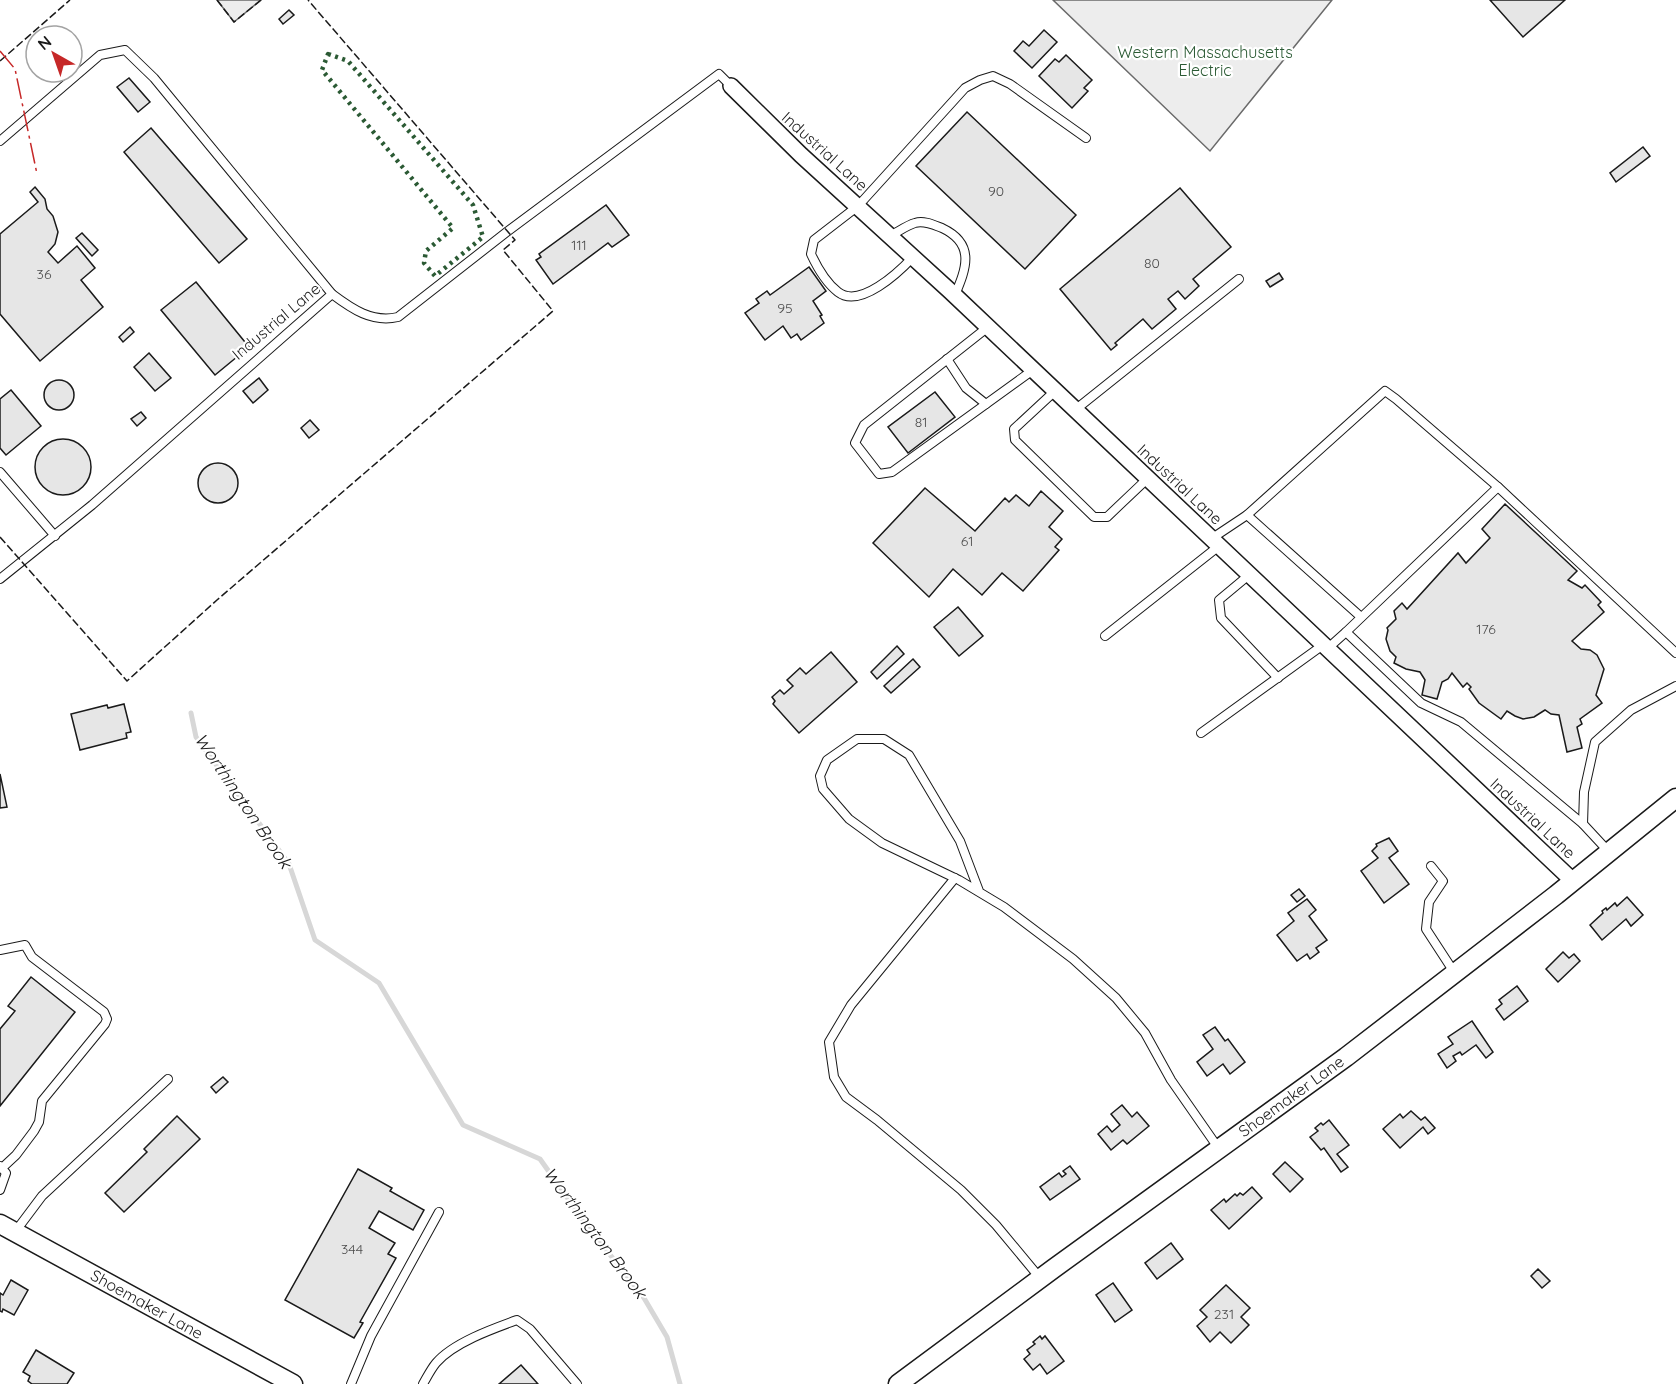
<svg xmlns="http://www.w3.org/2000/svg" width="1676" height="1384" viewBox="0 0 1676 1384" font-family="Quicksand,sans-serif">
	<style>
		.green { fill: #ededed; stroke: #6a6a6a; stroke-width: 1.5 }
		.lines { fill: none; stroke-linecap: round; stroke-linejoin: round }
		.stream { stroke: #d7d7d7; stroke-width: 5 }
		.building { fill: #e6e6e6; stroke: #1a1a1a; stroke-width: 1.5 }
		.service-casing { stroke: #1a1a1a; stroke-width: 10 }
		.minor-casing { stroke: #1a1a1a; stroke-width: 18 }
		.tertiary-casing { stroke: #1a1a1a; stroke-width: 21 }
		.service { stroke: #fff; stroke-width: 8 }
		.minor { stroke: #fff; stroke-width: 15 }
		.tertiary { stroke: #fff; stroke-width: 18 }
		.hedge { stroke: #2b5a34; stroke-width: 4.5; stroke-dasharray: 3 4.5; stroke-linecap: butt }
		.fence { stroke: #1a1a1a; stroke-width: 1.5; stroke-dasharray: 8 3; stroke-linecap: butt }
		.power { stroke: #c62828; stroke-width: 1.5; stroke-dasharray: 21 4.5 3 4.5; stroke-linecap: butt }
		.labels { text-anchor: middle; stroke-width: 4.5; stroke-linejoin: round; paint-order: stroke }
		.number-label { font-size: 14px; fill: #4d4d4d }
		.park-label { font-size: 16px; fill: #2b5a34; stroke: #fff }
		.street-label { font-size: 16px; fill: #1a1a1a; stroke: #fff }
		.water-label { font-size: 18px; font-style: italic; fill: #1a1a1a; stroke: #fff }
	</style>
	<rect width="100%" height="100%" fill="#fff"/>
	<g class="green">
		<polygon points="217,0 261,0 234,22"/>
		<polygon points="1053,0 1332,0 1210,151"/>
	</g>
	<g class="lines">
		<polyline class="stream" points="191,713 196,737 289,864 315,940 379,983 463,1125 540,1159 586,1224 644,1298 667,1337 680,1384"/>
	</g>
	<g class="building">
		<polygon points="1490,0 1565,0 1523,37"/>
		<polygon points="289,10 294,15 283,24 279,19"/>
		<polygon points="1044,30 1057,42 1032,68 1014,51 1023,41 1029,46"/>
		<polygon points="1066,55 1092,80 1084,88 1088,91 1072,108 1039,76 1055,59 1059,62"/>
		<polygon points="129,78 150,102 138,112 117,87"/>
		<polygon points="967,112 1076,215 1025,269 916,166"/>
		<polygon points="151,128 247,239 219,263 124,152"/>
		<polygon points="1643,147 1650,156 1616,182 1610,173"/>
		<polygon points="35,187 45,199 47,209 53,216 58,232 55,244 48,252 58,263 77,246 95,268 81,280 103,307 40,361 0,314 0,234 38,202 30,192"/>
		<polygon points="1180,188 1231,247 1193,279 1199,286 1185,299 1178,291 1168,299 1176,309 1152,329 1143,319 1115,343 1117,345 1111,350 1060,289"/>
		<polygon points="606,205 629,235 612,247 608,243 553,284 536,260 541,257 539,254"/>
		<polygon points="82,233 98,250 92,256 76,238"/>
		<polygon points="809,267 826,291 813,301 822,315 820,316 824,323 801,340 797,334 791,338 783,326 765,340 745,313 759,303 756,299 767,291 770,295"/>
		<polygon points="1279,273 1283,279 1270,287 1266,281"/>
		<polygon points="196,282 249,347 215,375 161,310"/>
		<polygon points="130,327 134,332 123,342 119,337"/>
		<polygon points="149,353 171,378 155,391 134,367"/>
		<polygon points="259,378 268,390 253,403 243,391"/>
		<circle cx="59" cy="395" r="15"/>
		<polygon points="11,390 41,426 6,455 0,448 0,399"/>
		<polygon points="935,392 955,417 908,453 888,427"/>
		<polygon points="141,412 146,418 137,426 131,419"/>
		<polygon points="310,420 319,430 309,438 301,428"/>
		<circle cx="63" cy="467" r="28"/>
		<circle cx="218" cy="483" r="20"/>
		<polygon points="925,488 975,531 1005,498 1009,502 1016,495 1029,506 1041,491 1063,511 1049,527 1062,539 1055,547 1059,550 1023,591 1002,573 982,595 953,569 929,597 873,543"/>
		<polygon points="1505,504 1577,571 1568,580 1582,588 1585,585 1601,602 1598,605 1604,612 1572,641 1581,649 1590,650 1597,655 1604,669 1596,695 1602,703 1580,719 1582,724 1577,727 1582,748 1567,752 1559,715 1551,714 1545,710 1534,717 1523,719 1515,716 1507,711 1501,719 1479,703 1469,689 1471,687 1467,683 1463,687 1452,673 1448,679 1442,682 1437,699 1422,695 1425,680 1420,672 1406,669 1394,663 1396,657 1390,651 1386,639 1388,630 1387,628 1396,619 1394,611 1402,603 1407,609 1458,553 1466,563 1490,538 1482,529"/>
		<polygon points="958,607 983,636 959,656 934,627"/>
		<polygon points="897,646 904,654 877,679 871,672"/>
		<polygon points="831,652 857,682 799,733 773,704 775,701 772,697 780,690 784,694 793,686 787,680 800,668 806,674"/>
		<polygon points="913,659 920,667 891,693 884,686"/>
		<polygon points="124,704 131,732 126,733 127,738 80,750 71,714 107,705 108,708"/>
		<polygon points="0,774 7,807 0,808"/>
		<polygon points="1389,838 1398,851 1389,858 1409,884 1384,903 1361,871 1378,858 1372,851 1377,846 1376,844"/>
		<polygon points="1299,889 1305,896 1297,902 1291,895"/>
		<polygon points="1627,897 1643,915 1631,926 1626,919 1602,940 1590,925 1603,913 1602,911 1606,908 1607,910 1615,903 1617,906"/>
		<polygon points="1307,899 1316,910 1309,916 1327,940 1316,948 1319,952 1310,959 1307,954 1297,961 1277,935 1294,921 1288,913"/>
		<polygon points="1563,952 1569,958 1574,954 1580,961 1558,982 1546,969"/>
		<polygon points="31,977 75,1012 0,1106 0,1029 15,1011 8,1006"/>
		<polygon points="1517,986 1528,1001 1504,1020 1496,1009 1502,1004 1499,1000"/>
		<polygon points="1472,1021 1493,1052 1486,1058 1476,1045 1462,1055 1460,1052 1453,1056 1456,1061 1447,1068 1438,1054 1453,1044 1448,1037"/>
		<polygon points="1215,1027 1225,1041 1228,1039 1245,1062 1230,1074 1223,1064 1207,1076 1197,1062 1213,1049 1203,1035"/>
		<polygon points="223,1077 228,1082 216,1093 211,1087"/>
		<polygon points="1122,1105 1132,1117 1137,1112 1149,1126 1127,1144 1123,1140 1111,1150 1098,1134 1107,1126 1112,1132 1120,1125 1111,1114"/>
		<polygon points="1411,1111 1421,1120 1425,1117 1435,1128 1428,1134 1423,1127 1400,1148 1383,1129 1400,1114 1403,1118"/>
		<polygon points="177,1116 200,1139 124,1212 105,1193 147,1152 144,1149"/>
		<polygon points="1329,1120 1349,1145 1337,1154 1348,1167 1341,1172 1324,1148 1321,1150 1310,1137 1318,1131 1315,1128 1321,1123 1323,1125"/>
		<polygon points="1285,1162 1303,1179 1290,1192 1273,1174"/>
		<polygon points="1070,1166 1080,1179 1050,1200 1040,1187 1059,1173 1062,1177 1066,1174 1063,1171"/>
		<polygon points="358,1169 392,1188 390,1191 424,1210 413,1230 379,1211 369,1228 395,1243 388,1254 396,1258 360,1322 363,1323 354,1338 285,1300"/>
		<polygon points="1252,1187 1262,1198 1229,1229 1211,1210 1224,1199 1226,1202 1235,1194 1237,1196 1240,1193 1243,1195"/>
		<polygon points="1171,1243 1183,1259 1157,1279 1145,1263"/>
		<polygon points="1538,1269 1550,1281 1542,1288 1531,1276"/>
		<polygon points="11,1280 28,1290 14,1315 3,1309 2,1312 0,1311 0,1293 3,1295"/>
		<polygon points="1113,1283 1132,1310 1115,1322 1096,1295"/>
		<polygon points="1226,1285 1250,1308 1241,1317 1249,1325 1231,1343 1220,1332 1210,1342 1197,1326 1207,1317 1200,1310"/>
		<polygon points="1040,1336 1042,1339 1045,1336 1064,1361 1047,1374 1040,1364 1033,1370 1024,1359 1030,1354 1027,1350 1035,1344 1033,1342"/>
		<polygon points="36,1350 74,1373 67,1384 32,1384 28,1381 30,1376 23,1372"/>
		<polygon points="521,1365 538,1384 499,1384"/>
	</g>
	<g class="lines">
		<g class="service-casing">
			<g id="service">
				<polyline points="0,141 100,55 125,50 154,78 332,294"/>
				<path d="M890,236C898,232 907,225 915,223C924,220 934,225 942,228C976,244 966,269 955,295"/>
				<path d="M913,257C899,272 860,309 838,292C825,282 817,267 811,254L814,240L858,206L965,88L980,80L993,76L1010,84L1086,138"/>
				<polyline points="988,327 864,425 855,443 879,474 892,472 1033,370"/>
				<polyline points="947,359 966,388 986,404"/>
				<polyline points="1055,391 1014,429 1015,440 1094,517 1107,517 1147,479"/>
				<polyline points="1075,410 1239,279"/>
				<polyline points="0,472 55,536"/>
				<polyline points="1498,487 1676,653"/>
				<polyline points="1247,515 1361,617"/>
				<polyline points="1211,539 1247,515 1385,391 1396,399 1498,487 1346,632"/>
				<polyline points="1249,575 1219,600 1221,618 1278,678"/>
				<path d="M0,579L92,505L332,294C352,309 372,323 398,317L508,231L719,74L731,86"/>
				<polyline points="1105,636 1219,546"/>
				<polyline points="1327,649 1346,632 1421,703 1461,722 1583,824"/>
				<polyline points="1201,733 1323,645"/>
				<polyline points="1609,852 1583,824 1584,792 1595,742 1631,710 1676,686"/>
				<polyline points="1431,866 1443,881 1429,902 1426,929 1454,972"/>
				<polyline points="955,878 851,1005 829,1042 834,1077 846,1097 877,1120 961,1190 996,1225 1040,1278"/>
				<polyline points="979,891 960,841 909,755 884,739 857,739 827,760 820,776 823,789 849,819 882,843 959,880 1004,907 1073,959 1116,998 1145,1033 1171,1080 1219,1149"/>
				<polyline points="0,950 25,945 32,957 104,1012 107,1019 105,1024 42,1101 39,1122 34,1131 16,1155 2,1168"/>
				<polyline points="0,1166 6,1173 0,1190"/>
				<polyline points="15,1232 42,1196 168,1079"/>
				<polyline points="351,1384 371,1336 439,1212"/>
				<path d="M423,1384C427,1377 431,1369 436,1363C453,1343 492,1329 517,1320L530,1329L577,1384"/>
			</g>
		</g>
		<g class="minor-casing">
			<polyline id="minor" points="731,86 801,155 950,291 1573,881"/>
		</g>
		<g class="tertiary-casing">
			<g id="tertiary">
				<polyline points="0,1224 293,1384"/>
				<polyline points="898,1384 1053,1269 1346,1057 1556,895 1676,798"/>
			</g>
		</g>
		<use href="#service" class="service"/>
		<use href="#minor" class="minor"/>
		<use href="#tertiary" class="tertiary"/>
		<polygon class="hedge" points="328,54 348,61 473,205 483,237 435,276 424,263 426,251 453,228 322,70"/>
		<g class="fence">
			<polyline points="217,0 234,22 261,0"/>
			<polyline points="0,61 70,0"/>
			<polyline points="0,537 127,681 217,600 553,311 503,250 515,240 308,0"/>
		</g>
		<polyline class="power" points="0,51 15,69 37,174"/>
	</g>
	<g class="labels">
		<g class="number-label">
			<text x="996" y="196">90</text>
			<text x="579" y="250">111</text>
			<text x="1152" y="268">80</text>
			<text x="44" y="279">36</text>
			<text x="785" y="313">95</text>
			<text x="921" y="427">81</text>
			<text x="967" y="546">61</text>
			<text x="1486" y="634">176</text>
			<text x="352" y="1254">344</text>
			<text x="1224" y="1319">231</text>
		</g>
		<g class="park-label">
			<text x="1205" y="58">Western Massachusetts<tspan x="1205" dy="18">Electric</tspan></text>
		</g>
		<g class="street-label">
			<text transform="translate(825 151) rotate(42)" y="6">Industrial Lane</text>
			<text transform="translate(276 321) rotate(-40)" y="6">Industrial Lane</text>
			<text transform="translate(1180 484) rotate(43)" y="6">Industrial Lane</text>
			<text transform="translate(1533 818) rotate(43)" y="6">Industrial Lane</text>
			<text transform="translate(1291 1096) rotate(-36)" y="6">Shoemaker Lane</text>
			<text transform="translate(147 1304) rotate(29)" y="6">Shoemaker Lane</text>
		</g>
		<g class="water-label">
			<text transform="translate(243 801) rotate(56)" y="6">Worthington Brook</text>
			<text transform="translate(595 1233) rotate(53)" y="6">Worthington Brook</text>
		</g>
	</g>
	<g transform="translate(54 54) rotate(320)"><circle r="28" fill="#ffffff" stroke="#a3a3a3" stroke-width="1.5"/>
	<path d="M0-4.5L10 22L0 15L-10 22Z" fill="#c62828"/>
	<text y="-9" font-size="16" font-weight="bold" text-anchor="middle" fill="#1a1a1a">N</text>
	</g>
</svg>
